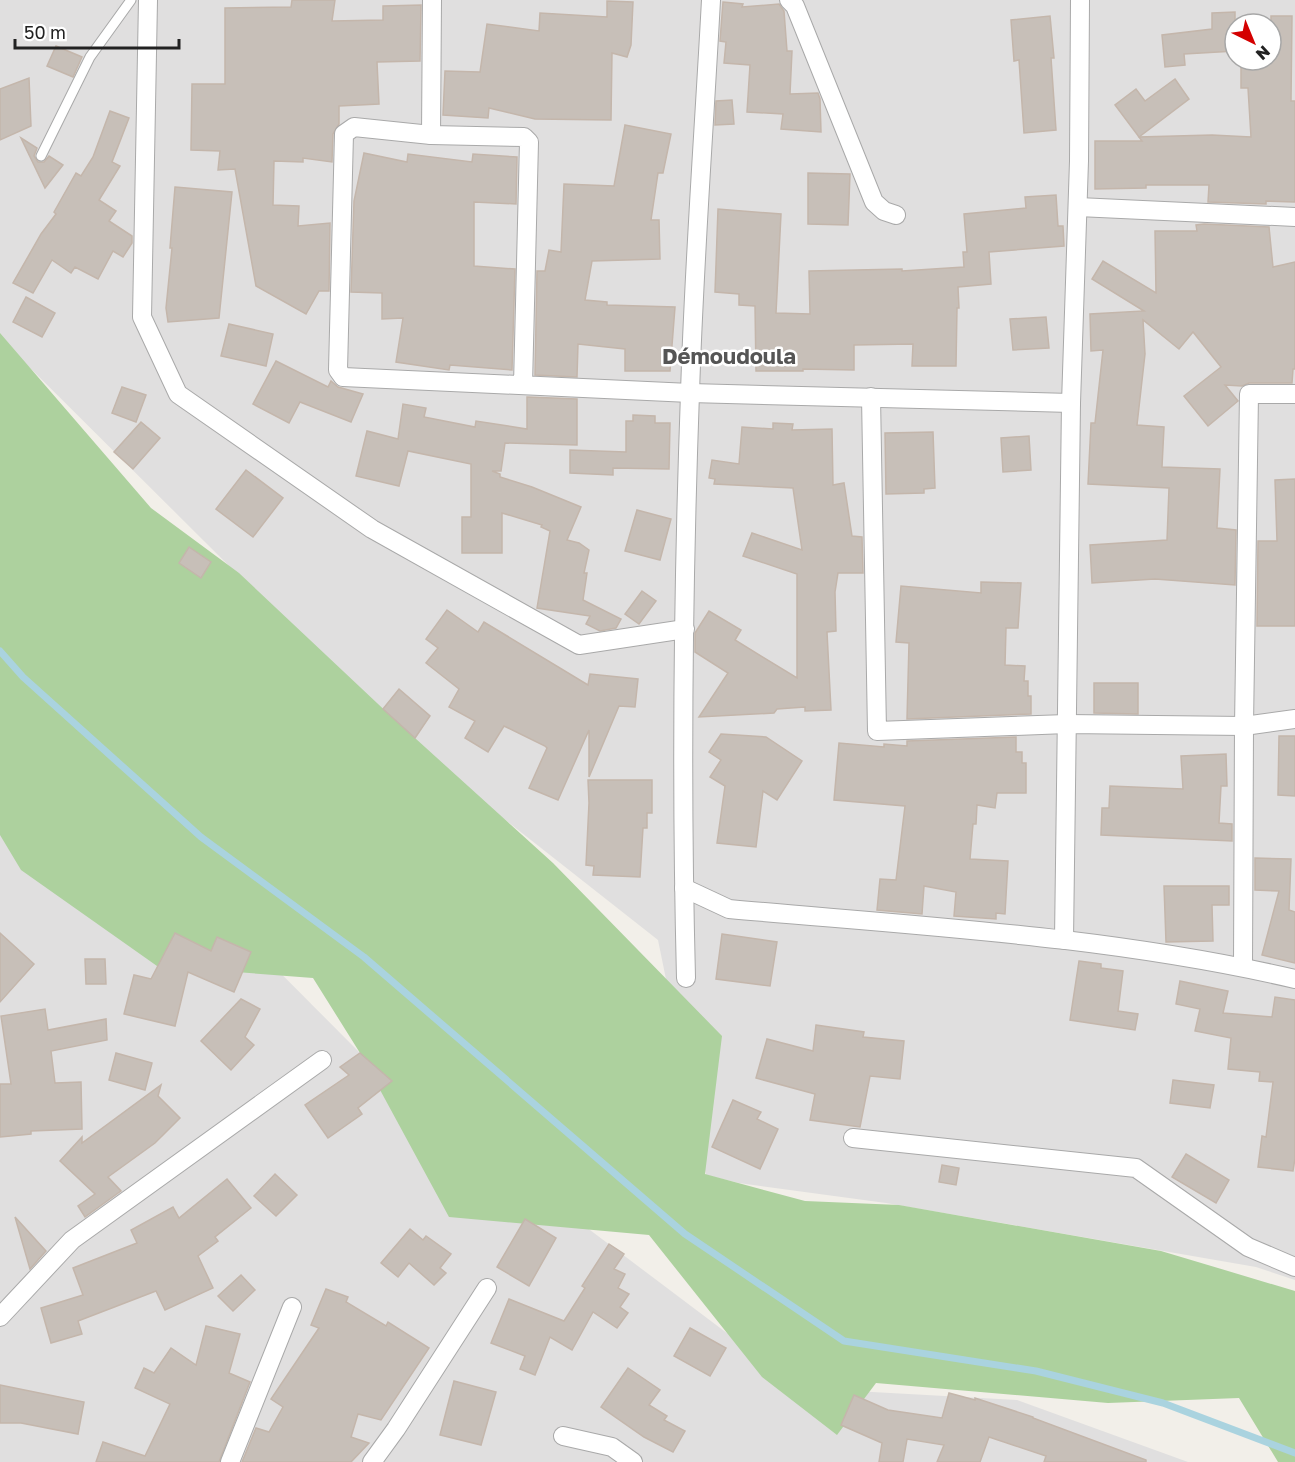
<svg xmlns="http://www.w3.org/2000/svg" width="1295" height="1462" viewBox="0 0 1295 1462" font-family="'Golos Text',sans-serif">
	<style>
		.residential { fill: #e0dfdf; fill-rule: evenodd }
		.forest { fill: #add19e }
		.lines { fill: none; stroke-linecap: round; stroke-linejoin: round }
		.stream { stroke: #aad3df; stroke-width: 7 }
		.building { fill: #c7bfb8; stroke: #c4b6ab; stroke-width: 1.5 }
		.service-casing { stroke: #a9a9a9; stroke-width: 11 }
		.minor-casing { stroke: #a9a9a9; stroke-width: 20 }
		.service { stroke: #fff; stroke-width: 9 }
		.minor { stroke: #fff; stroke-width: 18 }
		.labels { text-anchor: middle; stroke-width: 5; stroke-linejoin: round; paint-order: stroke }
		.district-label { font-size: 22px; font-weight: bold; fill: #555; stroke: #fff }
	</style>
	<rect width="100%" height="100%" fill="#f2efe9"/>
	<g class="residential">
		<path d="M0,0H1295V1280L1256,1267L886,1203L739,1183L706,1175L658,940L405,741L0,338ZM1235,24H1271V60H1235Z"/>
		<polygon points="0,691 360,1053 360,1057 800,1388 1017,1400 1188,1462 0,1462"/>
	</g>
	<polygon class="forest" points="0,333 151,508 239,573 394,719 553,863 722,1036 705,1174 805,1201 899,1205 1161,1251 1295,1291 1295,1462 1278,1462 1239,1398 1108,1403 876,1383 837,1435 762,1377 649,1235 449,1217 360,1053 313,978 157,966 21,870 0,835"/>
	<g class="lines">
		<polyline class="stream" points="0,651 23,677 201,837 364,957 685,1234 844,1341 1036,1371 1163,1403 1295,1453"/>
	</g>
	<g class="building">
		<polygon points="292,0 335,0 332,21 383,20 383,6 421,5 420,61 377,62 379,104 339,106 339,124 333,134 332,162 303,158 303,162 274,161 273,205 299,206 298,226 330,223 329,291 319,291 306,314 256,286 235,169 218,170 220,151 191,150 192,84 225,84 225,8 291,7"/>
		<polygon points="607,1 633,2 631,45 627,57 612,53 611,120 535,119 489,108 488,118 443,115 445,71 480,72 487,24 539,31 540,13 607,17"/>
		<polygon points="723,2 743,4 742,7 779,4 784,11 787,51 792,51 790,94 818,93 820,99 821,132 781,129 783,114 747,112 750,65 724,63 726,42 720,41"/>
		<polygon points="1235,12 1235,51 1184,54 1185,65 1165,67 1162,35 1212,29 1212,13"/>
		<polygon points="1050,16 1054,58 1051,58 1056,130 1024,133 1019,60 1014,61 1011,20"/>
		<polygon points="1271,16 1292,16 1291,101 1295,101 1295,202 1266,201 1266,204 1208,202 1209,185 1146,185 1146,188 1095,189 1095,141 1142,141 1139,137 1212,135 1251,137 1248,88 1241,88 1241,60 1271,60"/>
		<polygon points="56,46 82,57 73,77 47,66"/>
		<polygon points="29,78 31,126 0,140 0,89"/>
		<polygon points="1175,79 1189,99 1139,137 1115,105 1136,89 1145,101"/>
		<polygon points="732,100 734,124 715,125 716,101"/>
		<polygon points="110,111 129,118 112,162 120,166 99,200 116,211 109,221 132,236 132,243 123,257 113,251 98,279 75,267 71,273 52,260 33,293 13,283 41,234 56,214 54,212 76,173 81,176 93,157"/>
		<polygon points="625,125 671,134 663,173 658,173 651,220 659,220 660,259 592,261 585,300 607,302 607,305 675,307 670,371 625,371 625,349 578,344 577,377 535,375 537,271 545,271 549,250 561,252 564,184 614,186"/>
		<polygon points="21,138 37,148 34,156 38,162 44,162 49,156 63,165 45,188"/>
		<polygon points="364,153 407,162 408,154 472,162 473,154 517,157 516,204 474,202 474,266 515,269 512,370 450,365 449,370 396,362 403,318 382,319 382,293 351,292 354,201"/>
		<polygon points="808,173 850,174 848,225 808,224"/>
		<polygon points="175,187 232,192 219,318 168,322 166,308 172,248 170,248"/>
		<polygon points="1056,195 1058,226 1063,226 1064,246 989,252 991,284 958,287 959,308 957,308 956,366 912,366 913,344 854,345 854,370 803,369 803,371 756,371 755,306 739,305 739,294 715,292 718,209 781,214 776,313 810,314 809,271 902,269 902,271 964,267 963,252 967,252 964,214 1026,208 1025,197"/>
		<polygon points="1204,224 1269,227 1273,267 1295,262 1295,369 1293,369 1292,383 1249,383 1242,386 1225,385 1238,401 1208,426 1184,396 1221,367 1193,332 1179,349 1143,320 1145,354 1137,425 1164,427 1162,467 1220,469 1217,528 1236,530 1235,585 1155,579 1092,583 1090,545 1167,540 1169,488 1088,484 1091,423 1095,423 1103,350 1091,351 1090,314 1144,311 1092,279 1103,261 1156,293 1155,231 1197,231 1196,225"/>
		<polygon points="26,297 55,313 42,337 13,322"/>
		<polygon points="1046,317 1049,348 1013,350 1010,319"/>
		<polygon points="229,324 273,334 266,366 221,356"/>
		<polygon points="276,361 328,387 331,381 338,387 363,394 351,422 300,402 289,423 253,404"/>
		<polygon points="122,387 146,395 136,422 112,413"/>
		<polygon points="527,397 577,399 577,445 505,443 501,471 492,471 500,474 500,477 532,487 581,507 567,540 579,543 589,550 584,573 587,573 583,600 621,619 616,628 600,631 586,624 590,616 537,608 550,531 541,527 542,525 502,513 502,553 462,553 462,517 471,517 471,464 408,451 399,486 356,476 367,431 398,439 403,404 426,408 424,417 475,427 476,421 527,429"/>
		<polygon points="633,415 655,416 655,423 670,423 669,469 613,468 613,475 570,473 570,450 626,452 626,421 633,421"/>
		<polygon points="141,422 160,438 133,469 114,452"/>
		<polygon points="773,423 793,424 792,430 832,429 833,485 844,483 852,536 862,537 863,573 838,573 835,592 836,631 827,632 831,710 805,711 805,707 777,709 774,713 699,717 728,673 695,652 695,633 709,611 741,630 735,640 797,678 797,574 743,556 752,533 802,550 793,488 714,484 715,479 709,478 712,460 739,464 742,427 773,429"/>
		<polygon points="933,432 935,488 924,489 924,493 886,494 885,433"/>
		<polygon points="1029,436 1031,470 1003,472 1001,438"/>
		<polygon points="246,470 283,498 253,537 216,509"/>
		<polygon points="1295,479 1295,626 1257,626 1258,541 1277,541 1275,480"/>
		<polygon points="637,510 671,519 660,560 625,551"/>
		<polygon points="189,547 211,562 201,578 179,563"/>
		<polygon points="981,582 1021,583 1018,628 1006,628 1005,665 1025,666 1024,681 1028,681 1028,696 1031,696 1031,714 907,719 909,643 896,642 901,586 981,593"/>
		<polygon points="642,591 656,601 639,624 625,614"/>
		<polygon points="447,610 478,632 484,622 588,685 590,674 638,679 635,707 619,706 589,777 589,730 558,800 529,788 547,748 545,746 504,726 488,752 465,738 475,721 449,707 459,689 426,663 438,648 426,639"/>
		<polygon points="1094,683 1138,683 1138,714 1094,713"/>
		<polygon points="399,689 430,716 415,738 383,709"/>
		<polygon points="721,734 766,737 802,761 777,800 763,791 756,847 717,843 725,786 710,777 721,760 709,752"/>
		<polygon points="1279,736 1295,736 1295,796 1278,795"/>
		<polygon points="1016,737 1016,752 1022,752 1022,763 1026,763 1026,793 997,793 995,808 977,805 976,824 973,824 970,859 1008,861 1005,914 996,913 996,919 954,916 956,892 924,886 922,914 877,910 880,879 896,880 905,806 834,800 839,743 884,747 884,744 907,746 907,741"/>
		<polygon points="1226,754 1227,786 1221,786 1219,823 1232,824 1232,841 1101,835 1102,808 1109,808 1110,786 1183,789 1181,756"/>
		<polygon points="588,780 652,780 652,813 647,813 647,828 643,828 640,877 593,875 594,866 586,865 589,803"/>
		<polygon points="1255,858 1291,859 1289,910 1295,912 1295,963 1262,955 1279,891 1255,890"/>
		<polygon points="1164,886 1229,886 1229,905 1212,905 1213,941 1166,942"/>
		<polygon points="0,933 34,964 0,1002"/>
		<polygon points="175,933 211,951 217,937 251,952 234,992 188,972 175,1026 124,1014 134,975 151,979"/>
		<polygon points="722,934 777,942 770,986 716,979"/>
		<polygon points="85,959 105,959 106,984 86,984"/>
		<polygon points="1079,961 1101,964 1101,968 1123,971 1118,1011 1138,1014 1135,1030 1070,1020"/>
		<polygon points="1180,981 1228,991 1223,1013 1272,1017 1275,997 1295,1000 1295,1158 1293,1171 1258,1167 1262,1136 1266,1137 1273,1082 1259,1081 1260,1072 1228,1069 1231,1038 1195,1031 1200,1009 1176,1004"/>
		<polygon points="241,999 260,1009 245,1037 254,1045 231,1070 201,1041"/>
		<polygon points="45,1009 48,1030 106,1019 107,1040 51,1051 55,1083 81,1082 82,1129 31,1131 31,1134 0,1137 0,1084 11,1084 1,1016"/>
		<polygon points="816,1025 864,1032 863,1037 904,1041 900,1079 870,1076 860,1127 810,1120 815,1094 756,1078 767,1039 813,1051"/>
		<polygon points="116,1053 152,1063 145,1090 109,1080"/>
		<polygon points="360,1053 392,1081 358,1108 362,1114 328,1138 305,1105 349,1075 340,1067"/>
		<polygon points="1173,1080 1214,1085 1210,1108 1170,1103"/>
		<polygon points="161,1085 158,1096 180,1118 155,1143 108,1177 121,1191 85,1217 78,1206 95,1194 60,1161 82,1137 82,1143"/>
		<polygon points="733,1100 761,1112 757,1119 778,1129 760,1169 712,1147"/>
		<polygon points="1186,1154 1229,1180 1216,1203 1172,1177"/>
		<polygon points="942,1165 959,1168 956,1185 939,1182"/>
		<polygon points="275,1174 297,1195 276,1216 254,1196"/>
		<polygon points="227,1179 251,1208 215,1237 218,1241 198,1256 213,1288 165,1310 156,1291 78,1321 82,1334 51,1343 41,1308 83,1295 73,1268 137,1243 131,1230 173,1207 179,1218"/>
		<polygon points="15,1217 46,1251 30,1269"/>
		<polygon points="525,1219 556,1238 529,1286 497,1267"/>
		<polygon points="410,1229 423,1240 426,1236 451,1254 440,1268 446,1273 434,1285 409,1263 398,1277 381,1263"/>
		<polygon points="609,1244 624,1254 614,1269 625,1274 618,1288 629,1294 620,1307 628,1313 617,1328 593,1312 572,1350 550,1337 535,1375 520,1369 525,1356 491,1343 509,1299 564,1321 585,1288 582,1286"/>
		<polygon points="241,1275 255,1290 233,1311 218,1296"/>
		<polygon points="326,1289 348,1297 346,1302 386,1326 388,1322 429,1348 381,1420 358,1414 351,1437 369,1443 351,1462 242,1462 256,1428 269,1432 283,1407 271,1399 319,1328 311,1325"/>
		<polygon points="206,1326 240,1334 229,1373 250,1382 219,1462 96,1462 103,1442 145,1456 170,1404 135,1388 144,1368 154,1373 171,1348 196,1365"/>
		<polygon points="690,1328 726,1348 710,1376 674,1356"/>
		<polygon points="628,1368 660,1390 649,1405 667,1416 664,1420 685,1431 673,1452 644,1437 601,1407"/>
		<polygon points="454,1381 496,1392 481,1445 440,1435"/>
		<polygon points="0,1385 84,1402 78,1434 21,1423 0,1423"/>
		<polygon points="949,1393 975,1400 975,1398 1033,1417 1033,1418 1146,1460 1146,1462 1044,1462 1046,1456 989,1437 980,1462 937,1462 944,1445 907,1439 903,1462 879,1462 882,1443 841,1425 854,1395 888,1410 942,1418"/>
	</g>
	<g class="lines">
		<g class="service-casing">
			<polyline id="service" points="41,156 90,57 131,0"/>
		</g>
		<g class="minor-casing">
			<g id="minor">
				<polyline points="148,0 142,317 178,394 372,529 579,645 685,629"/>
				<polyline points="789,0 795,6 874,202 884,211 896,215"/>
				<polyline points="431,135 432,0"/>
				<polyline points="1078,207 1295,217"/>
				<polyline points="523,385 529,142 524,137 431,135 354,127 344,134 338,370 343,377 690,393 1071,403"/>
				<polyline points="871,397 877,731 1067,724 1244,726 1295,719"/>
				<path d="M684,888L729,909C918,926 1110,936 1295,979"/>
				<polyline points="1064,940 1071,403 1079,161 1080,0"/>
				<polyline points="1243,967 1244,726 1249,394 1295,394"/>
				<path d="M686,978C681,784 683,588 690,393C694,262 704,131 711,0"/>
				<polyline points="853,1138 1136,1168 1248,1247 1295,1267"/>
				<polyline points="0,1317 72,1240 322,1060"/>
				<polyline points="563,1436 612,1447 633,1462"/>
				<polyline points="230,1462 292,1307"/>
				<polyline points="372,1462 396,1429 487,1288"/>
			</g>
		</g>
		<use href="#service" class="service"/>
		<use href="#minor" class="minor"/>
	</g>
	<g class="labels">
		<g class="district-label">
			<text x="729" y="364">Démoudoula</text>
		</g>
	</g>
	<g transform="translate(1253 42) rotate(137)"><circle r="28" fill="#ffffff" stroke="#a7a7a7" stroke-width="1.5"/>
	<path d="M0-4.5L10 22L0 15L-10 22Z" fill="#d40000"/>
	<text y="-9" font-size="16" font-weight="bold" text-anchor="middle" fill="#222222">N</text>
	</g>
	<path d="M15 39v9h164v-9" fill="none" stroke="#222222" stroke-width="3"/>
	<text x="24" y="39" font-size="18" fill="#222222" stroke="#ffffff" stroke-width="4.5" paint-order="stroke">50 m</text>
</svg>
